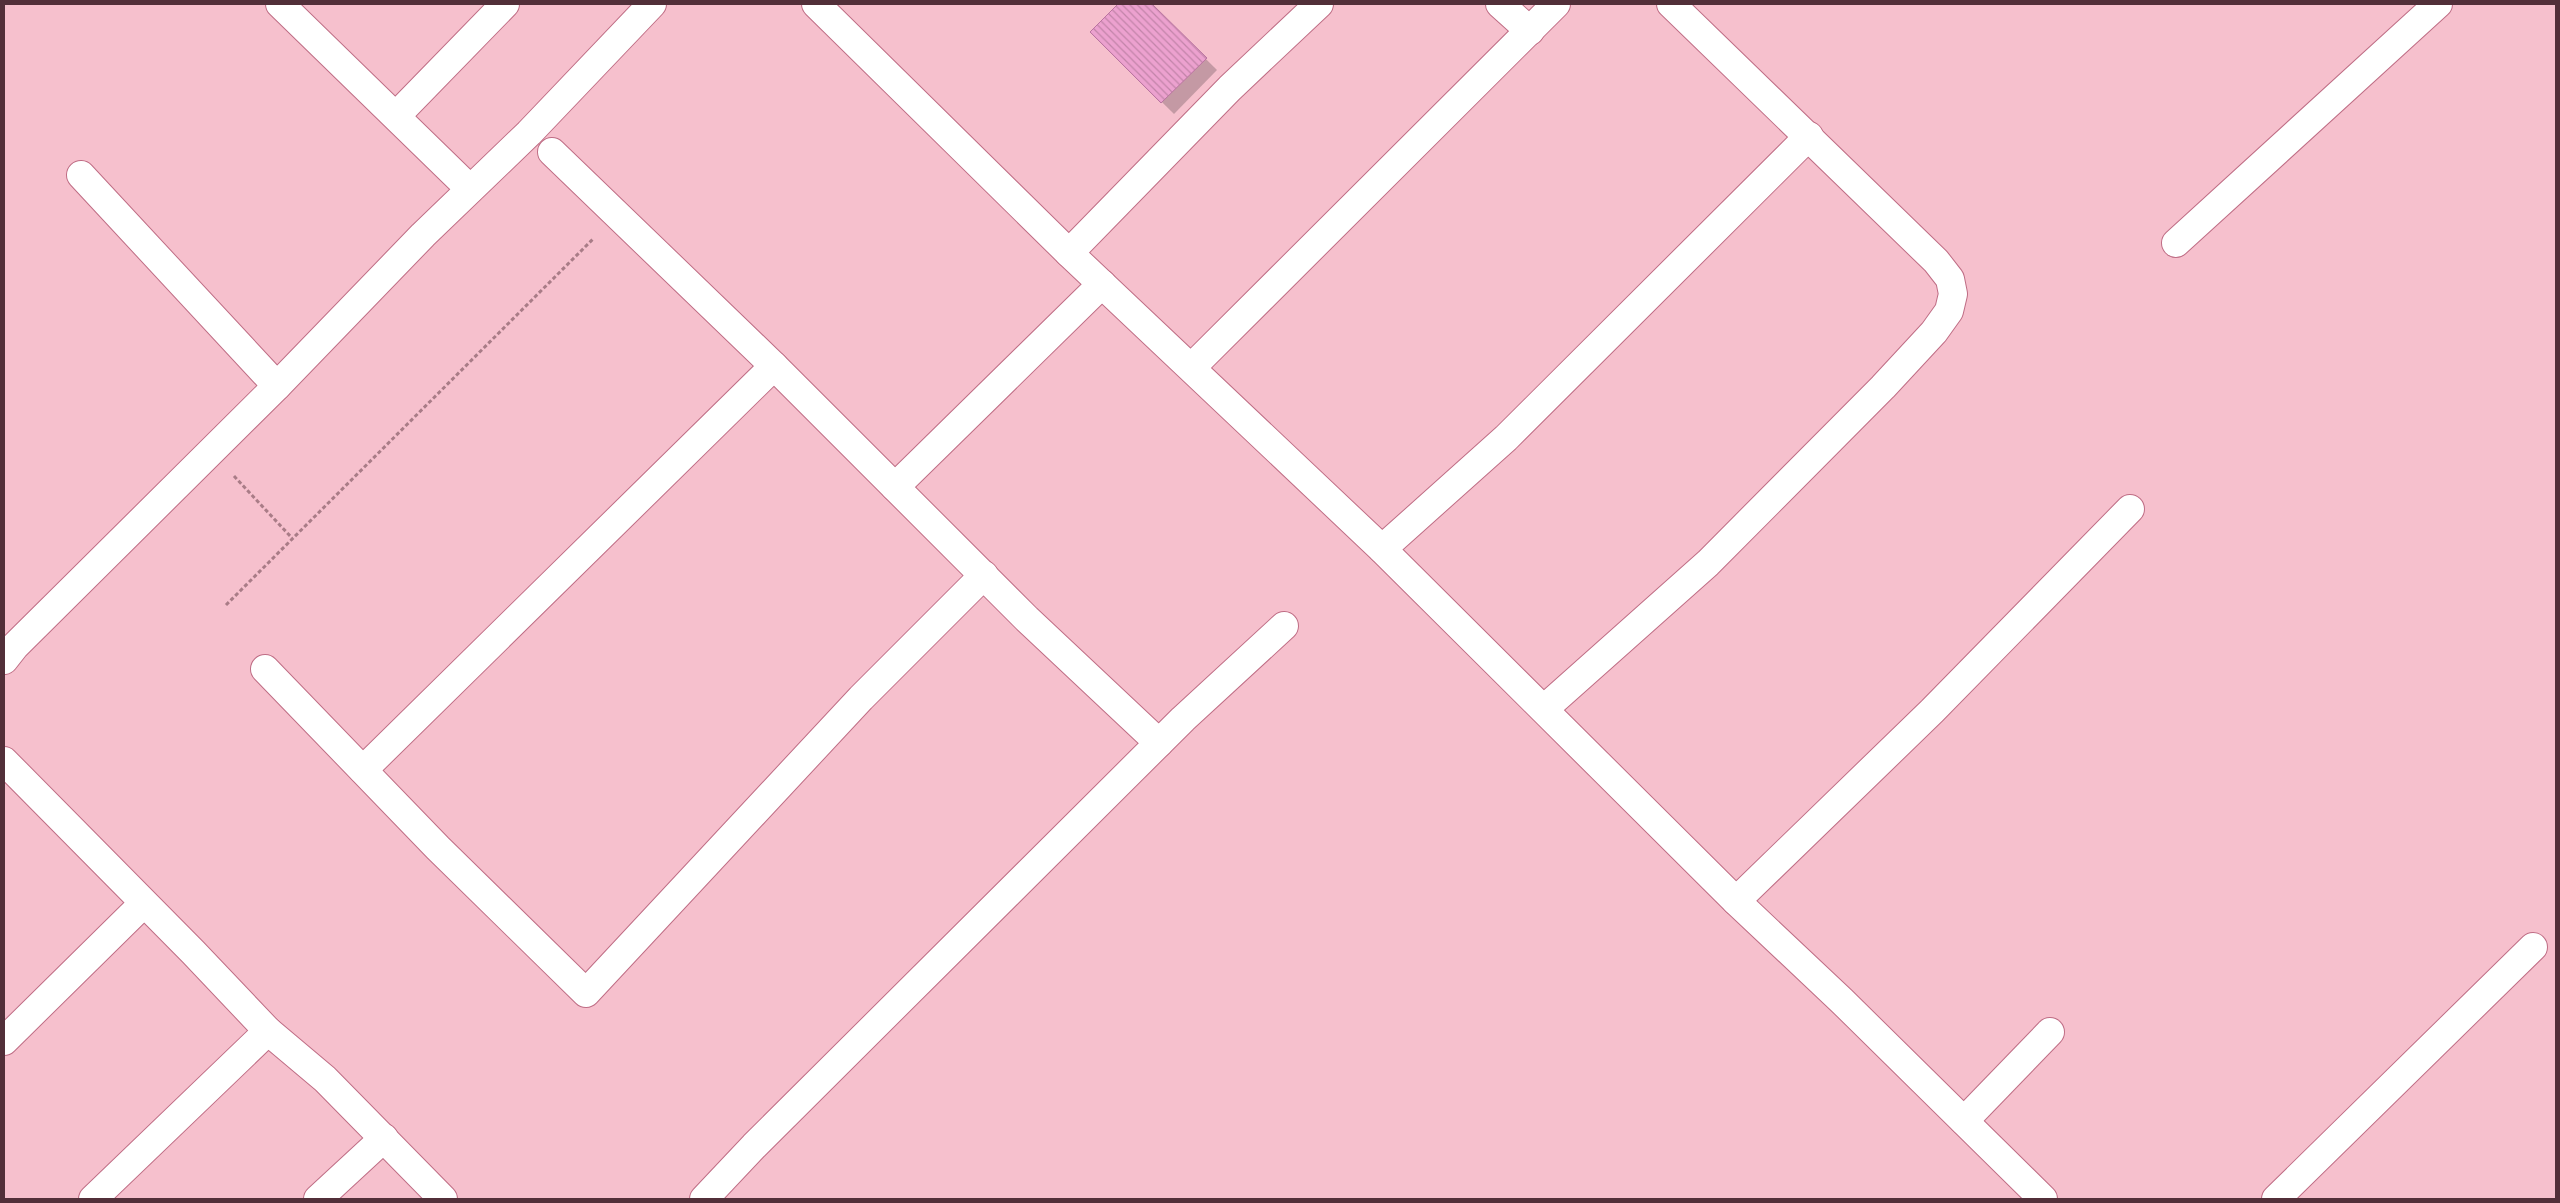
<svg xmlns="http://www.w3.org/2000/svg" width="2560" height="1203" viewBox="0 0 2560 1203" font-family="Arial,sans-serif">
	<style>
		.shadow { fill: #0003 }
		.building { fill: url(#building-back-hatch); stroke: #bb74a1 }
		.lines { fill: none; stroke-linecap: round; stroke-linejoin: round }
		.minor-casing { stroke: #bf6d85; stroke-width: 30 }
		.path { stroke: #a97c87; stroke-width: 3; stroke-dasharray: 4 2.5; stroke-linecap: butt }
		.minor { stroke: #fff; stroke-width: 28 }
	</style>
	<defs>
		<pattern id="building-back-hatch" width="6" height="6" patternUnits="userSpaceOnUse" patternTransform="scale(1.25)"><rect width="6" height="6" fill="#eca1cf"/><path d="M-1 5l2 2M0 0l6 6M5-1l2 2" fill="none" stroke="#c284a9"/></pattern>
	</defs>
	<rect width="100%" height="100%" fill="#f6c0cd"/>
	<polygon class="shadow" points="1119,4 1150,4 1217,70 1174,114 1091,32"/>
	<polygon class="building" points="1118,4 1152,4 1207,58 1161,103 1090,32"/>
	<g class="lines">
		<g class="minor-casing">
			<g id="minor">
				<polyline points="280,4 470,189"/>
				<polyline points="816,4 1069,253 1382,549 1736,901 1842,1001 2043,1199"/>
				<polyline points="1500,4 1530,31"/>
				<polyline points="396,116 505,4"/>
				<polyline points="552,152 774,366 1027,619 1159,743"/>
				<polyline points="81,175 277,386"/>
				<polyline points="2176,243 2438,4"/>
				<polyline points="1069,253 1230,88 1319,4"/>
				<polyline points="1192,367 1556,4"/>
				<polyline points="895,487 1102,284"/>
				<polyline points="1382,549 1506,438 1809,136"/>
				<polyline points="4,660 15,646 277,386 423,235 529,133 652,4"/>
				<polyline points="265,669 438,848 586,993 861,698 984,575"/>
				<polyline points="1544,709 1708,563 1883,387 1934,332 1949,311 1953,294 1950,279 1936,261 1671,4"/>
				<polyline points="4,761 193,952 268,1031 325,1079 443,1199"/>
				<polyline points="363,770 774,366"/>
				<polyline points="1736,901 1932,711 2130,509"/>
				<polyline points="4,1041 143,904"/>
				<polyline points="1964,1121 2050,1032"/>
				<polyline points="93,1199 268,1031"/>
				<polyline points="318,1199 384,1138"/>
				<polyline points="704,1199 754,1146 1183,719 1284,626"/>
				<polyline points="2276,1199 2533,947"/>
			</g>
		</g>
		<g class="path">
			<polyline points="234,476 292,538"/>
			<polyline points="226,605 594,238"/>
		</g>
		<use href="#minor" class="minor"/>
	</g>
	<rect width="2560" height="1203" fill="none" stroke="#522f39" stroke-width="10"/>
</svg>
